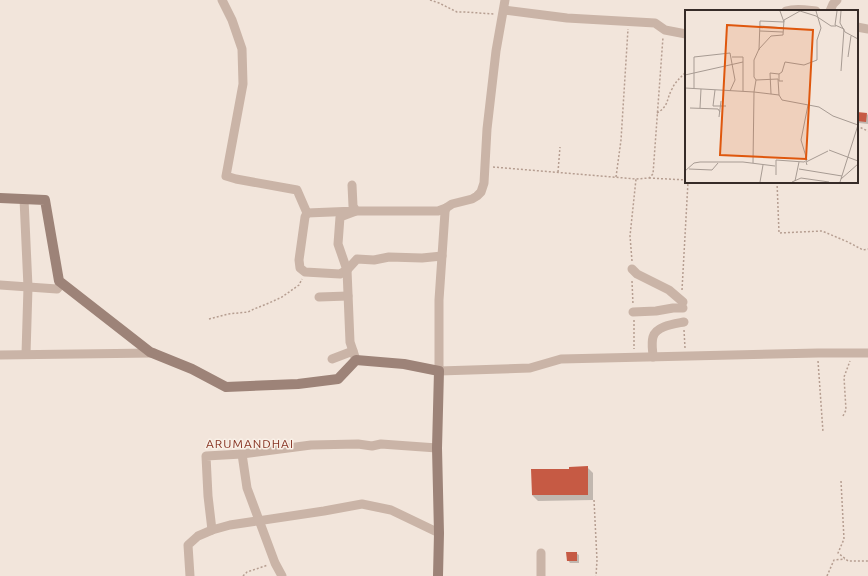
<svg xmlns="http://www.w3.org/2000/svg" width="868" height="576" viewBox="0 0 868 576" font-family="Ubuntu,sans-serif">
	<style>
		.shadow { fill: #0003 }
		.building { fill: #c65a44 }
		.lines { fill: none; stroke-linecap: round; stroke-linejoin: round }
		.path { stroke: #b69e91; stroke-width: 1.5; stroke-dasharray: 2 2; stroke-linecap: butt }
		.street { stroke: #cab4a7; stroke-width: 9 }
		.secondary { stroke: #9d8378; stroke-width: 10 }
		.labels { text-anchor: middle; stroke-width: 3; stroke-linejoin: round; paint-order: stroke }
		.quarter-label { font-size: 12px; letter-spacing: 1px; fill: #853120; stroke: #f9f0e7 }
		.inset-road { fill: none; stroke: #a79b93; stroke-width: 1 }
		.view { fill: #df570d; fill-opacity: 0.15; stroke: #df570d; stroke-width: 2 }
		.inset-edge { fill: none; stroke: #362b27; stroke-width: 2 }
	</style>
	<rect width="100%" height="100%" fill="#f2e5db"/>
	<g class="shadow">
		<polygon points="867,114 868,115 868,124 859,123 857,121"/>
		<polygon points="587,467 593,473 593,500 538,501 532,495 570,470"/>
		<polygon points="576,553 579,555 579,563 570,563 568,560"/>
	</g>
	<g class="building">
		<polygon points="857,112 867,113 866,122 857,121"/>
		<polygon points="588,466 588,495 532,495 531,469 569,469 569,467"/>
		<polygon points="566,552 577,552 577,561 567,561"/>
	</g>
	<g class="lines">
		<g class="path">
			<polyline points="430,0 439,3 457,12 465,12 494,14"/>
			<path d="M657,113C669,106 666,100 672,89C675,82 680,78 686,72"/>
			<polyline points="857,126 868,131"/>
			<polyline points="493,167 636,179 649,178 653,174 663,37"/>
			<polyline points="558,172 560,147"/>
			<polyline points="616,177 621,140 628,29"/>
			<polyline points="649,178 686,180"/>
			<polyline points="777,182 779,233 822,231 848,242 863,250 868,249"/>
			<polyline points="632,261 630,236 636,179"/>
			<polyline points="632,281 633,305"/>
			<polyline points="682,290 688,182"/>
			<polyline points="209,319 228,314 248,312 254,309 269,303 282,297 299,285 302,279"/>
			<polyline points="634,320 634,349"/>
			<polyline points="684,330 685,348"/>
			<polyline points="818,361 823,432"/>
			<polyline points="843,416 846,410 844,377 850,361"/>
			<polyline points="841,481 844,539 838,553 848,561 868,561"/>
			<polyline points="594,500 597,560 596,576"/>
			<polyline points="243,576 247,572 268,565"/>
			<polyline points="827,576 834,560 845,559"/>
		</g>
		<g class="street">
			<polyline points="222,0 232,20 242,49 243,84 226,176 236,179 297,190 307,213 356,211 353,206 352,185"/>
			<polyline points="504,10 567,18 655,23 665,30 686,34"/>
			<path d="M786,11C796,8 806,10 816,11"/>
			<polyline points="830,11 833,4 837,0"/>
			<polyline points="857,27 868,29"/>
			<polyline points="24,199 28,287 26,354"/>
			<polyline points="446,208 452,204 472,199 477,196 481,192 484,183 487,129 496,51 505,0"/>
			<polyline points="307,213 305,217 299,260 300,268 305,272 340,274 347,270 357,259 374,260 389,257 422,258 442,256"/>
			<polyline points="632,269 637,274 669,290 683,302"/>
			<polyline points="0,285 57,289 62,283"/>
			<polyline points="319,297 348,296"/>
			<polyline points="633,312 656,311 673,308 683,308"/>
			<polyline points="0,355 154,353"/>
			<path d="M653,357C653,351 651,344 653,337C656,326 674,324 684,322"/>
			<polyline points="332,359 353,351"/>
			<polyline points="356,360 350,342 347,270 338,244 340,217 356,211 438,211 446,208 445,212 439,300 439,371 530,368 561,359 818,353 868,353"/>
			<polyline points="242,454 311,445 358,444 372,446 381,444 437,448"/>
			<polyline points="212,530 208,496 206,456 242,454 247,488 275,563 282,576"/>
			<polyline points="541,553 541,576"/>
			<polyline points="190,576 188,545 198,536 212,530 230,525 324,511 362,504 391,510 439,533"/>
		</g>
		<polyline class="secondary" points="0,198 45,200 59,281 150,352 192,369 226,387 298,384 338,379 356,360 404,364 439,371 437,448 439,533 438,576"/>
	</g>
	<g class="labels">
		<g class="quarter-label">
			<text x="250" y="448">ARUMANDHAI</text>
		</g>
	</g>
	<g transform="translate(685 10)">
		<rect width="173" height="173" fill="#f2e5db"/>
		<path class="inset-road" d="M115,1L131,6L146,16H151M152,1L150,15L159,19L156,61M156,1L155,13L160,22L173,29M75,16L99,18M75,21L98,22M74,40L75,11L99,12L95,1M163,47L166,26M0,65L58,52V47H47M98,71H94V64L97,62L100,52L119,55L132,50V30L136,18L131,1M0,78L69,82L71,70L69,67V50L74,39L86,26L98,25L99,10L115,1M9,78V47L45,43L50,70L45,81M30,80L28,96H41M58,81V52M86,84L85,63L94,64M94,85L97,90L134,97L148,106L173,115M5,98L33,99L35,102M15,98L16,79M34,107L36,91M144,140L173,151M68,153L69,82L94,85L93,69L71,70M122,155L121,152L143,141M4,159L27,160L33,153M114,159L157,166M0,161L9,153L15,152H58L90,156M91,165V150L119,152L122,150L116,130L123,95M156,169L173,154M110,171L114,152M75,172L78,155M107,172L116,168L144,172M155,172L173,115"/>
		<path class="view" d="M42,15L128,20L121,149L35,145Z"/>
		<rect width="173" height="173" class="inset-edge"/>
	</g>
</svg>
